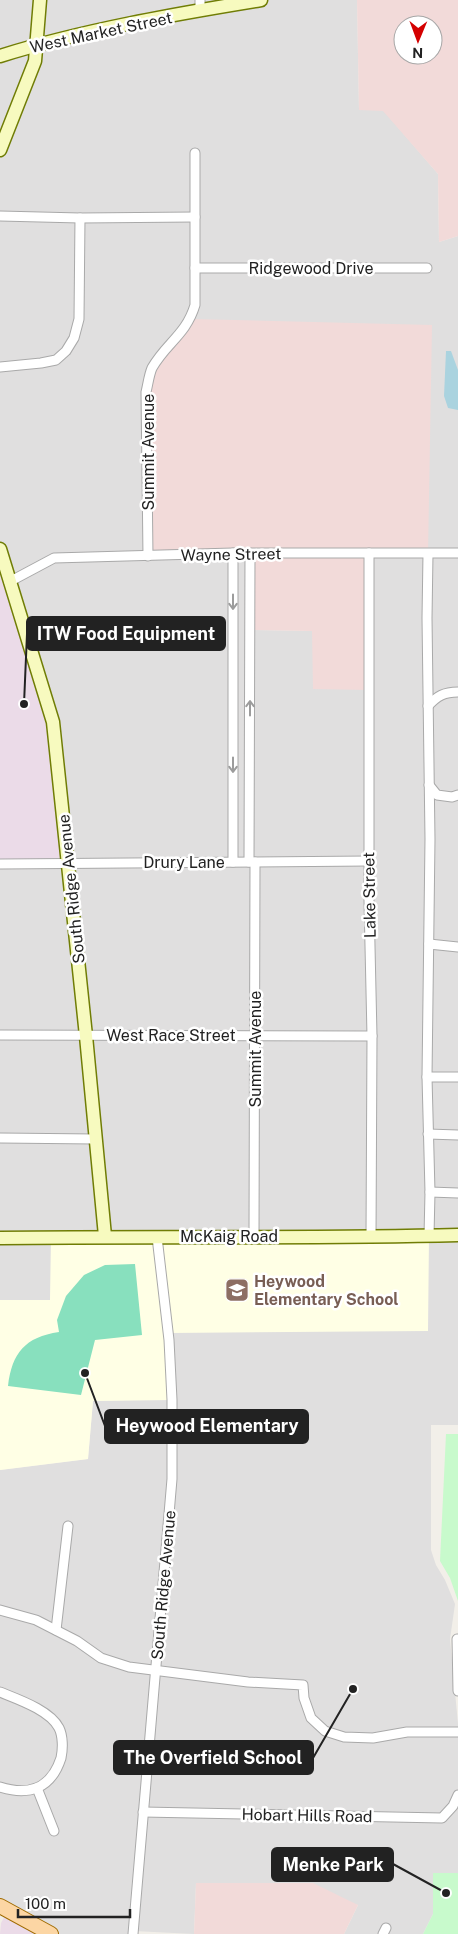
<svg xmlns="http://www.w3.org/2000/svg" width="458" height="1934" viewBox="0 0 458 1934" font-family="'Public Sans',sans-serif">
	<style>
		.residential { fill: #e0dfdf; fill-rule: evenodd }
		.commercial { fill: #f2dad9; fill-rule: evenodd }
		.industrial { fill: #ebdbe8 }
		.education { fill: #ffffe5 }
		.park { fill: #c8facc }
		.pitch { fill: #88e0be }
		.water { fill: #aad3df }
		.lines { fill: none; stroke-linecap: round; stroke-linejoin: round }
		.street-casing { stroke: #a9a9a9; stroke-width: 11 }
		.secondary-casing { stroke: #707d05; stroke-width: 15 }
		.primary-casing { stroke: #a06b00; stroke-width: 16 }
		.street { stroke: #fff; stroke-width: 9 }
		.secondary { stroke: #f7fabf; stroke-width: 12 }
		.primary { stroke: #fcd6a4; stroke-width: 14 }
		.oneway { stroke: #9c9c9c }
		.labels { text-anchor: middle; stroke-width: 5; stroke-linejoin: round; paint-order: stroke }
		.street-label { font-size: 16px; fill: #222; stroke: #fff }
		.education-label { font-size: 16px; font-weight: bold; fill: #785e54; stroke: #fff; text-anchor: start }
		.leader { fill: none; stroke: #222; stroke-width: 2 }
		.callout-dot { fill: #222; stroke: #fff; stroke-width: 2 }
		.callout { fill: #222; stroke: #222; stroke-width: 2 }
		.callout-label { font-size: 18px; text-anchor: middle; font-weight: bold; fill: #fff }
	</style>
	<rect width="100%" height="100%" fill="#f2efe9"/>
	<path class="residential" d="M0,0H357L359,109L383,110L438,174L439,242L458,236V1425H431V1550L436,1565L445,1580L455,1604L450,1639L458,1724V1873H433V1914L423,1934H344L358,1905L196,1883L194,1934L134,1931L133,1934H51L0,1906V1470L88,1459L93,1401L172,1399L51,1237V1300H0ZM250,553L369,689L313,631L250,630Z"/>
	<g class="commercial">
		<path d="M357,0H458V236L439,242L438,174L383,111L359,110ZM403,25H433V55H403Z"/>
		<polygon points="191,319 432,325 428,554 369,554 369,690 313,689 312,631 250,630 250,553 148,556 146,421 151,370"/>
		<polygon points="196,1883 313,1883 358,1905 344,1934 194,1934"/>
	</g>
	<g class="industrial">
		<polygon points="0,549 53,722 69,863 0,864"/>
		<polygon points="8,1910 51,1934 0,1934 1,1923"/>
	</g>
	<polygon class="education" points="429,1236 428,1331 168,1333 172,1400 93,1401 88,1459 0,1470 0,1300 50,1300 51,1237"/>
	<g class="park">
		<polygon points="446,1434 458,1434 458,1601 450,1578 440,1561"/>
		<polygon points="433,1873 458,1873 458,1934 423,1934 433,1914"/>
	</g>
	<path class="pitch" d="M135,1264L142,1335L95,1340L81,1395L8,1386C12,1353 25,1337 59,1332L57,1320L66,1296L84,1275L105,1265Z"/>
	<polygon class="water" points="446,351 451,351 458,370 458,410 448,408 444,396"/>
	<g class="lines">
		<g class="street-casing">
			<g id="street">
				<polyline points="200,0 200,10"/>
				<polyline points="0,216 80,218 195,217"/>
				<polyline points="195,268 427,268"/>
				<polyline points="0,367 41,363 56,360 66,351 74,338 79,319 80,218"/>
				<polyline points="233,553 233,862"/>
				<polyline points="369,553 369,901 372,1036 371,1237"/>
				<polyline points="428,554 427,618 430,839 427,1077 430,1192 429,1236"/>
				<path d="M148,556L146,392C148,384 149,375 152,368C166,343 186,335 195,305V153"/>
				<polyline points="9,582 54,558 233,553 458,553"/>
				<path d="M428,706C437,696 444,692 458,692"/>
				<polyline points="429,785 437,795 452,797 458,795"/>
				<polyline points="249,862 250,553"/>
				<polyline points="0,864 369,861"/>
				<polyline points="429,944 458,947"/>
				<polyline points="0,1035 372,1036"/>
				<polyline points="427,1077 458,1077"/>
				<polyline points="428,1134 458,1135"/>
				<polyline points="0,1138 95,1139"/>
				<polyline points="430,1192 458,1193"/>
				<polyline points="254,1236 255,862"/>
				<polyline points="0,1610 36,1620 77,1641 101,1658 129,1667 248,1682 303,1685 304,1698 311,1718 325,1731 344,1737 373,1738 407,1732 458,1732"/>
				<polyline points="56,1630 68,1526"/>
				<polyline points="457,1639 458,1691"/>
				<path d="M0,1692C17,1699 50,1710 59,1728C63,1736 63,1749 61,1758C51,1789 29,1796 0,1787"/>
				<polyline points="37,1788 54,1831"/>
				<polyline points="143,1812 442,1818 453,1806 458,1795"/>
				<polyline points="133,1934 172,1479 172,1400 169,1340 157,1237"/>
				<polyline points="383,1934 386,1928"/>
			</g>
		</g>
		<g class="secondary-casing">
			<g id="secondary">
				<path d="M0,56C83,30 175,14 261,0"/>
				<polyline points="0,150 35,61 40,0"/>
				<polyline points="0,549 53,722 86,1036 105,1236"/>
				<path d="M0,1238C153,1236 305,1239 458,1235"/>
			</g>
		</g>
		<g class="primary-casing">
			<polyline id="primary" points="0,1906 51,1934"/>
		</g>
		<use href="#street" class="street"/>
		<use href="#secondary" class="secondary"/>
		<use href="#primary" class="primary"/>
	</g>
	<defs><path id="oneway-shaft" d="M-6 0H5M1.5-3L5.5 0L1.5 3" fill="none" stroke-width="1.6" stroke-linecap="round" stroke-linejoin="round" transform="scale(1.25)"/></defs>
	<g class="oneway">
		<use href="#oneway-shaft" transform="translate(233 602) rotate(90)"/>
		<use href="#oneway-shaft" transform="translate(250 708) rotate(-90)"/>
		<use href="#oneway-shaft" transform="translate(233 765) rotate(90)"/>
	</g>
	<defs>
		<g id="school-square" transform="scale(1.25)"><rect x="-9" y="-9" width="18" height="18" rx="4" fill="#8d6e63" stroke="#fff"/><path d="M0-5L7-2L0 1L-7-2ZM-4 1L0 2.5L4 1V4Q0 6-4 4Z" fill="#fff"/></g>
	</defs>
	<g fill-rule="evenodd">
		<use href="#school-square" x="237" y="1290"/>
	</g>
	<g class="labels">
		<g class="street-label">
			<text transform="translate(101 32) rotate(-12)" y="6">West Market Street</text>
			<text x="311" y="274">Ridgewood Drive</text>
			<text transform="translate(148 452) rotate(-90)" y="6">Summit Avenue</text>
			<text transform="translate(231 554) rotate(-1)" y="6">Wayne Street</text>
			<text x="184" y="868">Drury Lane</text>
			<text transform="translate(71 889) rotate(-96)" y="6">South Ridge Avenue</text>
			<text transform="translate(369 895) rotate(-91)" y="6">Lake Street</text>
			<text x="171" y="1041">West Race Street</text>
			<text transform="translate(255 1049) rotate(-90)" y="6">Summit Avenue</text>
			<text x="229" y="1242">McKaig Road</text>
			<text transform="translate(163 1585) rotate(-85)" y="6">South Ridge Avenue</text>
			<text transform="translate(307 1815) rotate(1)" y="6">Hobart Hills Road</text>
		</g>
		<g class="education-label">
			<text x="254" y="1287">Heywood<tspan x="254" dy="18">Elementary School</tspan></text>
		</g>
	</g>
	<path class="leader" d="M24 704L27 634M85 1373L105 1426M353 1689L313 1758M446 1893L393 1864"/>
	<g class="callout-dot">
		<circle cx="24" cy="704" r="5"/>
		<circle cx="85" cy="1373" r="5"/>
		<circle cx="353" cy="1689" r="5"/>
		<circle cx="446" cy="1893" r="5"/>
	</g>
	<g class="callout">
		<rect x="27" y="617" width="198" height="33" rx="5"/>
		<rect x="105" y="1410" width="203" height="33" rx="5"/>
		<rect x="114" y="1741" width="199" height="33" rx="5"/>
		<rect x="272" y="1848" width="121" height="33" rx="5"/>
	</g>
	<g class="callout-label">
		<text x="126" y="640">ITW Food Equipment</text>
		<text x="207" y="1432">Heywood Elementary</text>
		<text x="213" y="1764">The Overfield School</text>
		<text x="333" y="1871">Menke Park</text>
	</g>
	<g transform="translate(418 40) rotate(181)"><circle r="24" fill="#ffffff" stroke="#a7a7a7"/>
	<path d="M0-4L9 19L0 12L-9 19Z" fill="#d40000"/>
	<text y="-8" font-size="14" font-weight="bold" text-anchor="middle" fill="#222222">N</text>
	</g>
	<path d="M18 1909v8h112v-8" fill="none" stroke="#222222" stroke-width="2.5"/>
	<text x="25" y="1909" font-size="15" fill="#222222" stroke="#ffffff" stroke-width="4" paint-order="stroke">100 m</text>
</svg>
